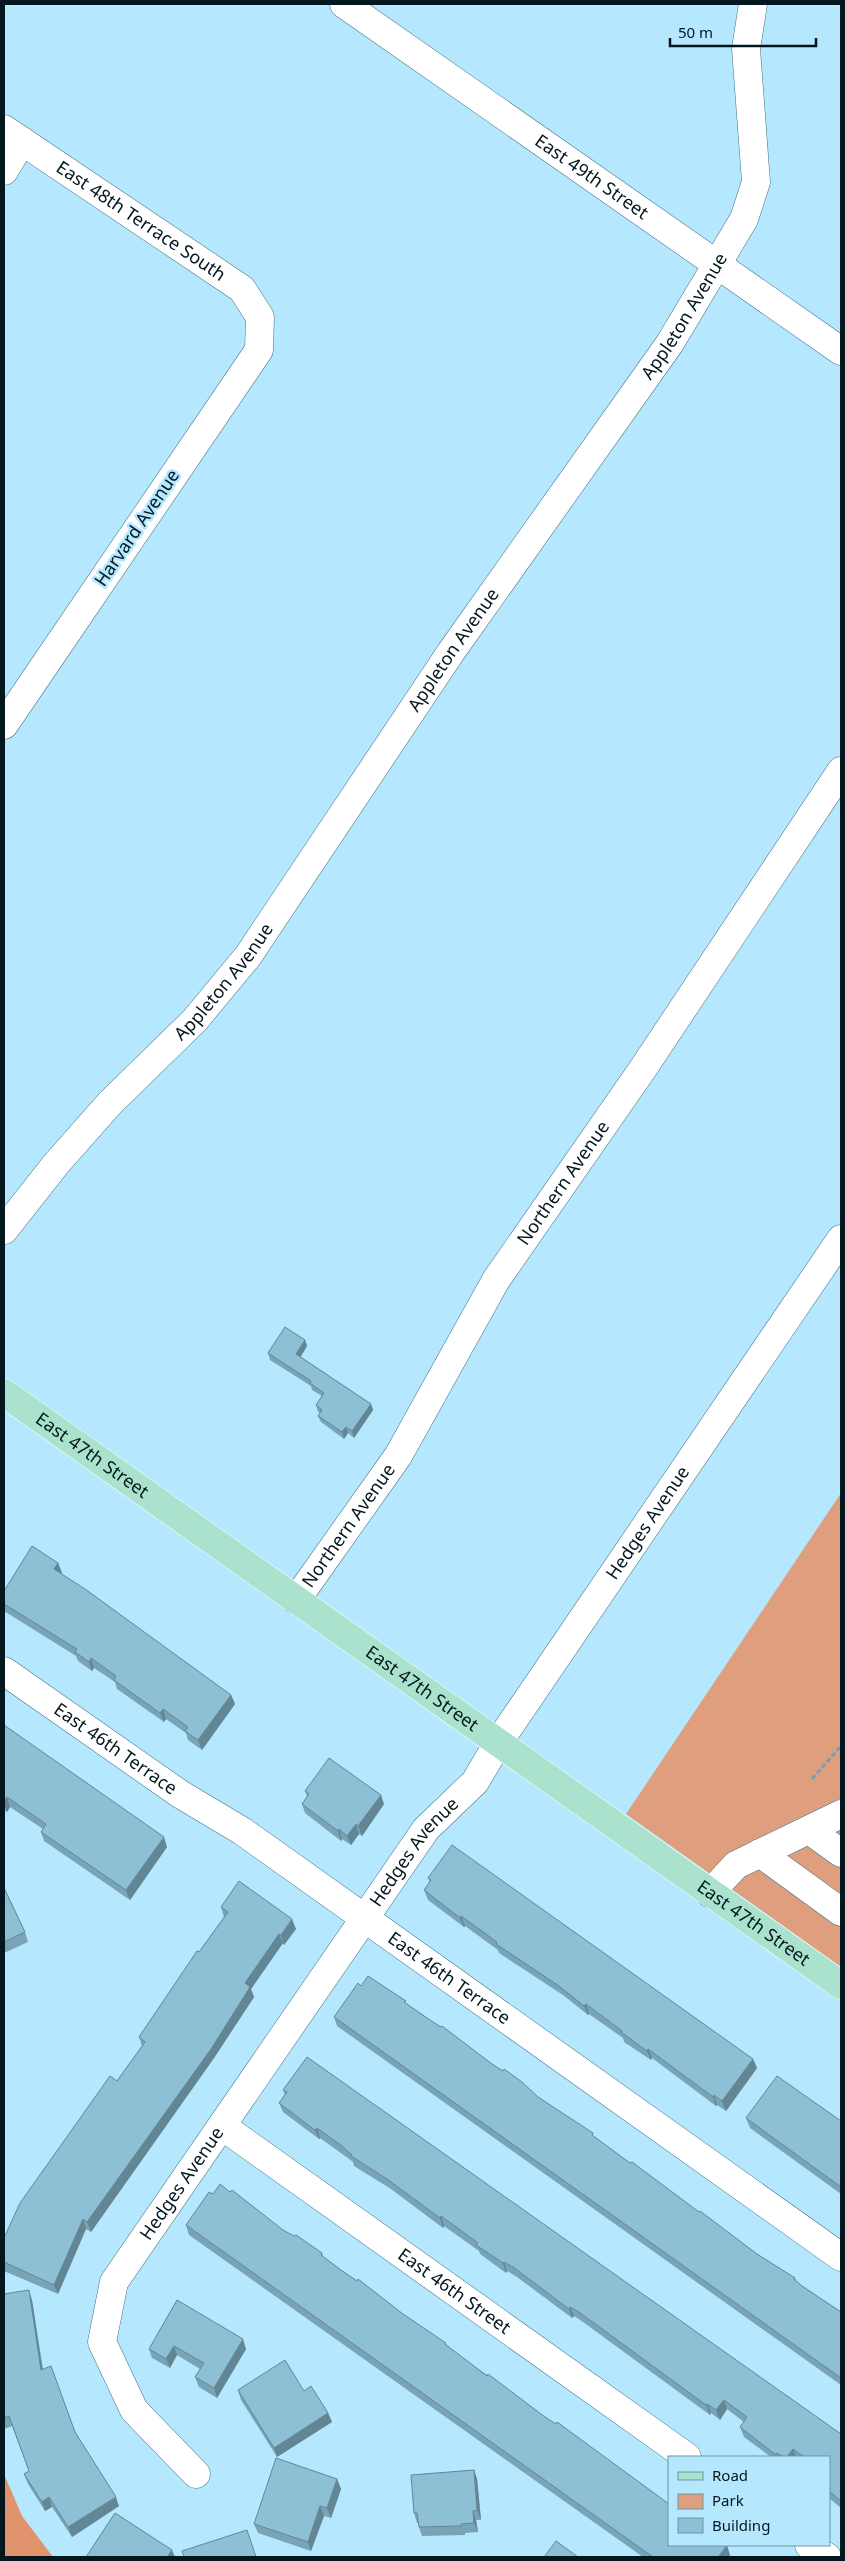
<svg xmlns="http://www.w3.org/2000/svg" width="845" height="2561" viewBox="0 0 845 2561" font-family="'Noto Sans',sans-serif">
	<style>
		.green { fill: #df9f7f }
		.forest { fill: #e0936c }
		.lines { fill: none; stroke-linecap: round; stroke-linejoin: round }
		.minor-casing { stroke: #417185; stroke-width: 29 }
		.major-casing { stroke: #fff; stroke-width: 29 }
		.path { stroke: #789fb1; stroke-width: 3; stroke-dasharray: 5 2.5; stroke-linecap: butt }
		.minor { stroke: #fff; stroke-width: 28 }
		.major { stroke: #aae2cd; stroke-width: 28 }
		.wall { fill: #79a4b7 }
		.shaded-wall { fill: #638695 }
		.building { fill: #8dbfd5; stroke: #638695 }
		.labels { text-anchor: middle; stroke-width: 5; stroke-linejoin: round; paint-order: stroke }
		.street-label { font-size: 18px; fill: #04171f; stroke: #b5e8ff }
	</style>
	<rect width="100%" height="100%" fill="#b5e8ff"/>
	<polygon class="green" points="841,1493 841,1967 626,1814"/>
	<polygon class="forest" points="4,2474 22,2516 53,2557 4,2557"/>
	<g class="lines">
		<g class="minor-casing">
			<g id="minor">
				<path id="s1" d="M344,4L841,351"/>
				<path id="s2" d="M4,129L242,289L260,317L259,350L4,725"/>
				<polyline points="4,171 22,141"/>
				<path id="s3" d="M4,1230L56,1164L110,1103L195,1020L248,956L451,652L670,343L744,219L756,182L746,49L753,4"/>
				<path id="s4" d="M296,1600L398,1456L496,1280L642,1070L841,771"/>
				<path id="s5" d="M4,1671L180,1794L242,1831L841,2257"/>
				<polyline points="809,1830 841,1853"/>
				<polyline points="760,1853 841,1912"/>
				<polyline points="710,1893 736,1865 841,1814"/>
				<path id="s6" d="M222,2126L687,2457"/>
				<path id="s7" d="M196,2474L134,2410L102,2342L114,2282L426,1829L475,1782L498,1743L841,1239"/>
				<polyline points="809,2545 827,2557"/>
			</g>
		</g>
		<g class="major-casing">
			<g id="major">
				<path id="s8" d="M4,1393L841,1985"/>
			</g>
		</g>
		<polyline class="path" points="812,1779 841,1746"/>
		<use href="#minor" class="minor"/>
		<use href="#major" class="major"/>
	</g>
	<g class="wall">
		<polygon points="305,1340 307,1346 301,1357 371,1404 373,1410 354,1438 348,1433 344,1439 321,1422 318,1416 320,1413 318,1412 316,1405 322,1396 312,1390 311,1386 270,1360 268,1353"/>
		<polygon points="58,1563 62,1573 61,1574 231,1695 235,1704 202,1750 188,1740 186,1733 166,1719 164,1722 117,1689 115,1682 94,1668 92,1671 78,1661 76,1656 4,1611 4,1591"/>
		<polygon points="4,1725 167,1847 130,1900 44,1841 41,1832 43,1829 10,1807 7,1812 4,1810"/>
		<polygon points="305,1791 384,1804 362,1836 359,1834 351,1845 342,1839 341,1841 305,1813 302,1804 307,1796"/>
		<polygon points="428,1878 753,2059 757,2068 726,2111 717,2105 716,2106 652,2058 651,2060 624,2042 623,2038 589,2014 588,2015 563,1995 499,1953 498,1950 465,1926 464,1927 428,1900 424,1890 430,1883"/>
		<polygon points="4,1888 25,1932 28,1942 4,1953"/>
		<polygon points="221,1907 296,1929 284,1945 283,1943 251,1989 254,1997 214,2058 91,2232 86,2229 58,2294 4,2271 4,2238 142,2046 139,2037 224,1917"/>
		<polygon points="407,2004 757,2254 795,2278 796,2281 802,2286 841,2312 841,2385 337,2026 334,2017"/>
		<polygon points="283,2090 841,2434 841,2508 829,2498 829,2457 771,2457 744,2437 740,2427 744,2422 727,2409 720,2420 711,2413 710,2415 583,2322 574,2316 572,2318 517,2277 507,2271 506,2273 480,2254 479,2251 444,2226 443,2228 391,2189 354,2166 353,2162 345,2156 320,2138 319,2139 283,2112 279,2103 285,2095"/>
		<polygon points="746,2118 841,2121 841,2194 750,2128"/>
		<polygon points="213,2194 283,2230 322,2253 323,2257 545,2417 730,2555 729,2557 643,2557 189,2235 186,2225"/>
		<polygon points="4,2294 32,2300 43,2369 75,2432 119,2506 72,2537 52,2507 45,2511 28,2484 24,2474 29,2471 12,2426 4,2429"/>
		<polygon points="177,2300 246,2349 217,2398 199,2387 195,2377 200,2369 177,2355 170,2368 152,2358 149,2349"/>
		<polygon points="238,2390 304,2391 328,2413 332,2422 277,2457 241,2400"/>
		<polygon points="474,2470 477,2479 481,2520 476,2520 478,2532 465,2533 465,2535 422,2536 419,2527 418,2523 417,2523 414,2513"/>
		<polygon points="337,2479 341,2489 331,2518 324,2516 311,2551 258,2533 254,2524"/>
	</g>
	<g class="shaded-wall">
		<polygon points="305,1340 307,1346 298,1360 296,1354"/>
		<polygon points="371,1404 373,1410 354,1438 352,1431"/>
		<polygon points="346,1427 348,1433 344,1439 342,1432"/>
		<polygon points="58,1563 62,1573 58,1579 54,1569"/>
		<polygon points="91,1658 94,1668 92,1671 89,1662"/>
		<polygon points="231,1695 235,1704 202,1750 198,1740"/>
		<polygon points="163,1709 166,1719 164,1722 160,1713"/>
		<polygon points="381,1795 384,1804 362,1836 358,1826"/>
		<polygon points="7,1797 10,1807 7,1812 4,1804 4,1802"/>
		<polygon points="356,1824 359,1834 351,1845 347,1836"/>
		<polygon points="339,1829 342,1839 341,1841 338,1831"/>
		<polygon points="164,1837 167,1847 130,1900 126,1890"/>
		<polygon points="461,1916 465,1926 464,1927 460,1918"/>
		<polygon points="292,1919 296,1929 284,1945 281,1935"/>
		<polygon points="279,1934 283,1943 251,1989 254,1997 214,2058 91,2232 87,2222 245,1983"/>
		<polygon points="586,2004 589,2014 588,2015 584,2006"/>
		<polygon points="648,2049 652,2058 651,2060 647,2051"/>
		<polygon points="753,2059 757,2068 726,2111 722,2101"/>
		<polygon points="714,2095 717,2105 716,2106 713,2097"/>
		<polygon points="317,2128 320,2138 319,2139 315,2130"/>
		<polygon points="441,2216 444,2226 443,2228 440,2218"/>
		<polygon points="83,2219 86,2229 58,2294 54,2285"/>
		<polygon points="504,2262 507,2271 506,2273 503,2263"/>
		<polygon points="29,2290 32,2300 44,2380 41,2370"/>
		<polygon points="570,2307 574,2316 572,2318 569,2309"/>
		<polygon points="243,2339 246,2349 217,2398 214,2388"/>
		<polygon points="174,2346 177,2355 170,2368 166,2359"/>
		<polygon points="724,2400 727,2409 720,2420 716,2410"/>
		<polygon points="707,2404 711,2413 710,2415 706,2405"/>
		<polygon points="328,2413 332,2422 277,2457 274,2448"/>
		<polygon points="793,2449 796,2457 787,2457"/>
		<polygon points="474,2470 477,2479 481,2520 477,2510"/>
		<polygon points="337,2479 341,2489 331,2518 327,2508"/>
		<polygon points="49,2497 52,2507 45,2511 42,2502"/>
		<polygon points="116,2497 119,2506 72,2537 68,2527"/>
		<polygon points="320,2506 324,2516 311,2551 308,2542"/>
		<polygon points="473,2511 476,2520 478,2532 474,2523"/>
		<polygon points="727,2545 730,2555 729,2557 720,2557 719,2556"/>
		<polygon points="172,2550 175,2557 167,2557"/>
	</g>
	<g class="building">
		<polygon points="285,1327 305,1340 296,1354 371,1404 352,1431 346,1427 342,1432 318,1416 322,1410 316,1405 324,1393 310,1383 311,1381 268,1353"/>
		<polygon points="32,1546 58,1563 54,1569 85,1589 231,1695 198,1740 185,1731 188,1727 163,1709 160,1713 114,1680 116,1676 91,1658 89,1662 75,1652 77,1649 4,1604 4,1591"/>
		<polygon points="4,1725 164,1837 126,1890 41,1832 46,1824 7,1797 4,1802"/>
		<polygon points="329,1758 381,1795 358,1826 356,1824 347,1836 339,1829 338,1831 302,1804 309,1794 305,1791"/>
		<polygon points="452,1845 753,2059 722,2101 714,2095 713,2097 648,2049 647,2051 621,2032 622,2031 586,2004 584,2006 559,1986 496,1944 497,1942 461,1916 460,1918 424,1890 431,1880 428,1878"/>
		<polygon points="239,1881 292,1919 281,1935 279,1934 245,1983 250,1987 211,2049 87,2222 83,2219 54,2285 4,2262 4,2238 20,2203 110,2076 117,2081 145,2042 139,2037 197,1951 199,1952 228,1912 221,1907"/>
		<polygon points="4,1888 25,1932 4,1942"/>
		<polygon points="368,1976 406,2001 404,2002 430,2020 441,2027 442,2026 492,2064 503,2071 504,2069 522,2082 538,2097 593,2133 592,2135 630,2163 632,2162 699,2212 700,2211 757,2254 795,2278 794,2279 802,2286 841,2312 841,2378 334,2017 358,1983 361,1986"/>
		<polygon points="307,2057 841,2434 841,2501 829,2491 829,2457 804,2457 793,2449 787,2457 784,2457 777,2453 776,2455 740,2427 747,2417 724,2400 716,2410 707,2404 706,2405 579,2312 570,2307 569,2309 513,2267 504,2262 503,2263 476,2245 478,2243 441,2216 440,2218 387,2179 351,2156 352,2155 342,2146 317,2128 315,2130 279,2103 287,2092 283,2090"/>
		<polygon points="777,2076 841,2121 841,2187 746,2118"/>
		<polygon points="220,2184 230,2192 232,2190 283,2230 294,2236 296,2235 322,2253 321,2255 341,2270 357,2281 358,2279 403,2314 446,2343 445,2344 487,2376 488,2374 545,2417 556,2424 557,2422 669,2504 669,2545 727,2545 719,2556 721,2557 653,2557 186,2225 209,2192 213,2194"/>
		<polygon points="29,2290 41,2370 51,2366 75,2432 116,2497 68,2527 49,2497 42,2502 24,2474 29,2471 9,2416 4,2418 4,2294"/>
		<polygon points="177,2300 243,2339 214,2388 195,2377 204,2363 174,2346 166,2359 149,2349"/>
		<polygon points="285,2360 304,2391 311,2386 328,2413 274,2448 238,2390"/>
		<polygon points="276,2458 337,2479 327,2508 320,2506 308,2542 254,2524"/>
		<polygon points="474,2470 477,2510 473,2511 474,2523 461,2524 461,2526 419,2527 417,2513 414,2513 411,2475"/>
		<polygon points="115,2513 172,2550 167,2557 86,2557"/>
		<polygon points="247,2530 256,2557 184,2557 182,2551"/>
		<polygon points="556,2541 578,2557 544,2557"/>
	</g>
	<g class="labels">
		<g class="street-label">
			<text dy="6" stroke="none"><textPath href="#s1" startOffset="302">East 49th Street</textPath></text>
			<text dy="6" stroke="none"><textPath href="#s2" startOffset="165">East 48th Terrace South</textPath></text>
			<text dy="6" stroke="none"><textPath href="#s3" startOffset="1142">Appleton Avenue</textPath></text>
			<text transform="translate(137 528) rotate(-56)" y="6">Harvard Avenue</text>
			<text dy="6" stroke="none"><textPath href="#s3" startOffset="736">Appleton Avenue</textPath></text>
			<text dy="6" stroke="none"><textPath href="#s3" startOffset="332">Appleton Avenue</textPath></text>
			<text dy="6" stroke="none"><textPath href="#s4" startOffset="496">Northern Avenue</textPath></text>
			<text dy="6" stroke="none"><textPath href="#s8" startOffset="108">East 47th Street</textPath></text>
			<text dy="6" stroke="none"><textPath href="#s7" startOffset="1155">Hedges Avenue</textPath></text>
			<text dy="6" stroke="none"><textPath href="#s4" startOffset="91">Northern Avenue</textPath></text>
			<text dy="6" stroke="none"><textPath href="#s8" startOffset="512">East 47th Street</textPath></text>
			<text dy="6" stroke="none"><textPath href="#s5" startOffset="136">East 46th Terrace</textPath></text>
			<text dy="6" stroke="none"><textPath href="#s7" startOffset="750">Hedges Avenue</textPath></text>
			<text dy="6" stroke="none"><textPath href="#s8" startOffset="918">East 47th Street</textPath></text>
			<text dy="6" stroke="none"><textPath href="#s5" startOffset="541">East 46th Terrace</textPath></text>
			<text dy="6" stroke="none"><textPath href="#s7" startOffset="345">Hedges Avenue</textPath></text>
			<text dy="6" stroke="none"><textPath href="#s6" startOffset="285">East 46th Street</textPath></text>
		</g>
	</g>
	<rect width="845" height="2561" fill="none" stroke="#04171f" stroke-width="10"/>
	<rect x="668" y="2456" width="162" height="90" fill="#b5e8ff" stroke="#6e94a5"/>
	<rect x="678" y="2472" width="25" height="8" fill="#aae2cd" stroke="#6e94a5"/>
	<text x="712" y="2481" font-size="15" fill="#04171f">Road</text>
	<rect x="678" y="2494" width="25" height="15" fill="#df9f7f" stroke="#6e94a5"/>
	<text x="712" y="2506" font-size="15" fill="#04171f">Park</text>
	<rect x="678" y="2518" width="25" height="15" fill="#8dbfd5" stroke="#6e94a5"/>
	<text x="712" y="2531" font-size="15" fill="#04171f">Building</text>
	<path d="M670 38v8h146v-8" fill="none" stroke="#04171f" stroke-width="2.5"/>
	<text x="678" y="38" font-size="15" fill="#04171f" stroke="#b5e8ff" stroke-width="4" paint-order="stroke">50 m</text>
</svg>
